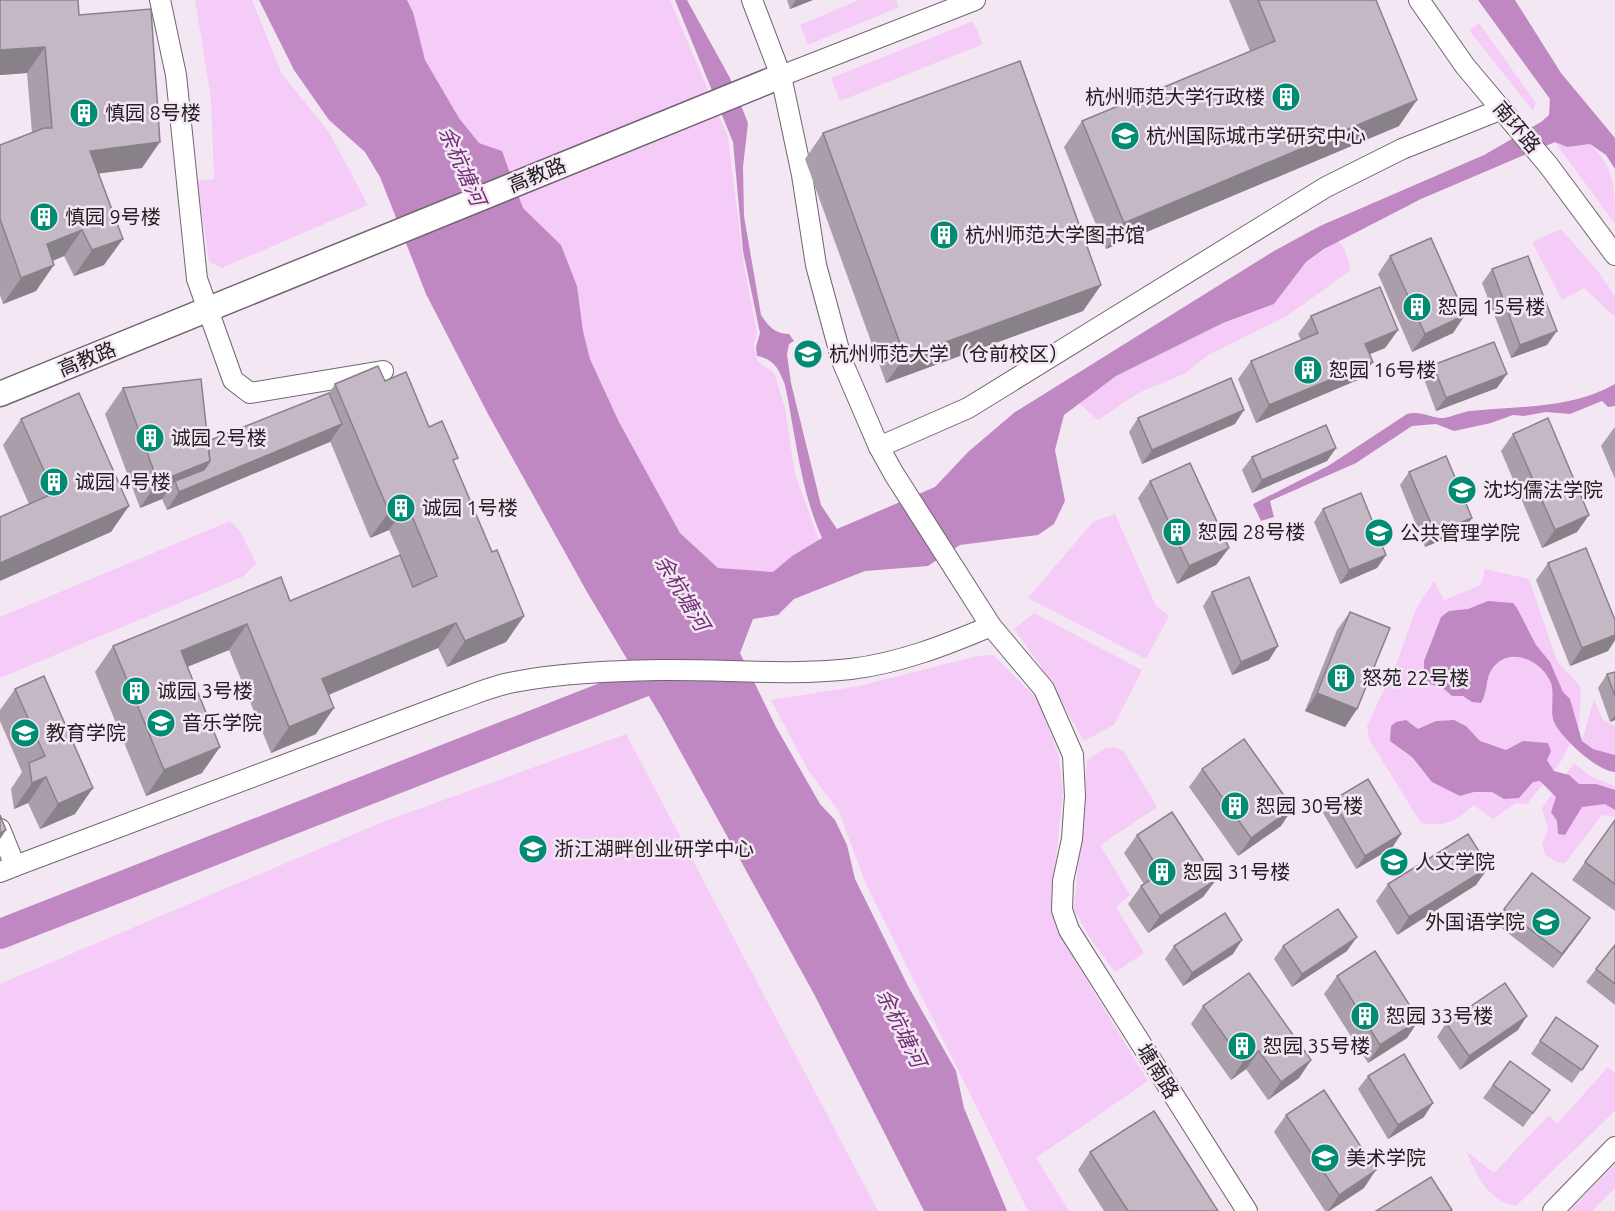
<svg xmlns="http://www.w3.org/2000/svg" width="1615" height="1211" viewBox="0 0 1615 1211" font-family="Ubuntu,'Noto Sans SC',sans-serif">
	<style>
		.green { fill: #f5ccf7 }
		.water { fill: #bf88c2 }
		.lines { fill: none; stroke-linecap: round; stroke-linejoin: round }
		.river { stroke: #bf88c2; stroke-width: 30 }
		.minor-casing { stroke: #706571; stroke-width: 22 }
		.tertiary-casing { stroke: #706571; stroke-width: 27 }
		.minor { stroke: #fff; stroke-width: 20 }
		.tertiary { stroke: #fff; stroke-width: 24 }
		.wall { fill: #a99ea9 }
		.shaded-wall { fill: #89818a }
		.building { fill: #c4b8c5; stroke: #89818a; stroke-width: 1.5 }
		.labels { text-anchor: middle; stroke-width: 5; stroke-linejoin: round; paint-order: stroke }
		.poi-label { font-size: 20px; fill: #242025; stroke: #f4e7f4; text-anchor: start }
		.street-label { font-size: 20px; fill: #242025; stroke: #f4e7f4 }
		.water-label { font-size: 21px; font-style: italic; fill: #712f76; stroke: #f4e7f4 }
	</style>
	<rect width="100%" height="100%" fill="#f4e7f4"/>
	<g class="green">
		<polygon points="195,0 252,0 282,74 329,132 368,205 222,268 209,262 197,181 214,179 211,98"/>
		<polygon points="407,0 670,0 728,137 744,266 757,332 754,344 757,361 774,373 785,408 795,474 819,540 792,556 773,572 718,568 680,533 619,422 590,359 583,331 577,286 561,245 523,208 502,151 479,143 459,118 425,60 413,12"/>
		<polygon points="859,0 896,0 899,7 808,45 800,25"/>
		<polygon points="973,21 983,44 840,101 831,78"/>
		<polygon points="1479,23 1536,103 1533,111 1469,30"/>
		<path d="M1555,142L1567,147L1590,144C1615,168 1615,186 1615,224Z"/>
		<polygon points="1561,229 1597,270 1615,296 1615,317 1584,288 1562,300 1532,242"/>
		<polygon points="1338,241 1344,248 1351,270 1287,316 1210,354 1184,374 1138,393 1098,420 1078,403 1116,376 1223,323 1274,304 1306,262"/>
		<polygon points="1115,514 1156,606 1169,616 1146,659 1028,598 1093,522"/>
		<polygon points="230,521 240,531 256,563 244,576 0,678 0,617"/>
		<path d="M1485,569L1529,579L1557,661L1581,687L1579,726L1560,763L1527,804L1516,803L1493,819L1473,805C1457,822 1443,827 1421,823L1369,739L1367,726L1398,659L1416,609L1434,581L1444,600L1481,585Z"/>
		<polygon points="1034,613 1142,670 1114,725 1084,741 1040,665 1014,629"/>
		<polygon points="993,655 1038,699 1058,753 1063,790 1051,912 1069,951 1148,1081 1036,1158 1069,1211 1028,1211 865,882 839,812 808,770 771,700 859,686 977,656"/>
		<polygon points="1594,699 1603,720 1615,726 1615,755 1593,749 1582,741"/>
		<polygon points="626,734 878,1211 0,1211 0,984 385,821"/>
		<polygon points="1114,747 1124,752 1157,807 1100,845 1130,895 1116,907 1144,953 1115,972 1092,941 1074,910 1087,760 1105,748"/>
		<polygon points="1574,763 1592,777 1615,786 1615,817 1602,815 1565,863 1557,862 1545,855 1542,844 1548,830 1542,808"/>
		<path d="M1608,1067L1615,1073V1111L1516,1206C1486,1200 1478,1176 1466,1151L1494,1173L1549,1115L1557,1124Z"/>
		<polygon points="1615,1164 1615,1188 1592,1211 1569,1211"/>
	</g>
	<g class="water">
		<path d="M259,0H407L413,12L425,60L459,118L479,143L502,151L523,208L561,245L577,286L583,331L590,359L619,422L680,533L718,568L773,572L792,556L822,538C800,489 796,437 785,385C779,369 774,359 757,356L756,347L760,333L743,251L733,142L675,0H687L730,78L748,123L743,167L744,216L761,315C769,327 774,333 789,334L794,341L789,344L787,354L791,383L821,505L837,529L935,487L968,452L1015,412L1274,251L1320,226L1484,155L1541,122L1549,115L1550,99L1478,0H1515L1561,73L1615,138V169L1606,155L1590,144L1567,147L1555,142L1421,199L1324,249L1306,262L1274,304L1223,323L1116,376L1064,415L1055,450L1065,501L1054,524L1038,535L960,545L928,566L865,571L794,599L778,615L753,619L740,653L776,727L820,804L835,820L847,845L855,879L908,986L956,1071L964,1108L1007,1211H924L814,994L662,718L587,592L488,414L426,294L380,177L365,152L329,120L294,70Z"/>
		<path d="M1615,384V406L1608,407L1602,401L1570,414L1546,412L1524,416L1513,415L1491,423L1454,431L1436,424L1412,426L1356,463L1270,501L1274,517L1261,521L1253,504L1328,466L1407,414C1421,410 1430,418 1443,418C1452,417 1461,412 1470,411C1519,406 1571,409 1615,384Z"/>
		<path d="M1488,601L1513,603L1517,608L1536,645L1550,662L1563,692L1570,699L1582,741L1593,749L1615,755V772C1597,771 1564,740 1555,724C1549,714 1555,695 1551,683C1542,660 1509,645 1492,669C1485,679 1488,692 1481,703L1472,702L1463,696H1452L1443,688L1427,683L1424,675V661L1441,617L1449,611L1468,609Z"/>
		<polygon points="1406,720 1418,729 1436,721 1454,720 1466,726 1480,741 1506,750 1523,741 1548,743 1551,751 1547,760 1554,771 1569,775 1579,784 1596,784 1615,790 1615,810 1605,804 1582,807 1565,835 1558,834 1557,821 1551,812 1556,797 1540,781 1533,782 1519,798 1504,799 1492,792 1474,792 1460,796 1432,782 1412,757 1390,741 1391,726 1396,722"/>
	</g>
	<g class="lines">
		<polyline class="river" points="0,934 679,668"/>
		<g class="minor-casing">
			<g id="minor">
				<polyline points="160,0 176,75 197,279 233,380 250,393 383,371"/>
				<polyline points="752,0 781,76 802,175 816,265 842,361 879,447 894,474 991,626 1044,689 1073,755 1075,796 1072,839 1063,881 1062,910 1069,930 1247,1211"/>
				<polyline points="1419,0 1465,66 1549,166 1615,255"/>
				<polyline points="781,76 975,0"/>
				<polyline points="879,447 968,408 1326,187 1402,149 1502,109"/>
				<polyline points="0,829 15,866 0,872"/>
				<path d="M15,866L449,703C470,696 492,686 514,682C561,673 611,671 660,670C724,669 787,676 851,669C900,663 946,645 991,626"/>
				<polyline points="1553,1211 1615,1147"/>
			</g>
		</g>
		<g class="tertiary-casing">
			<polyline id="tertiary" points="0,394 781,76"/>
		</g>
		<use href="#minor" class="minor"/>
		<use href="#tertiary" class="tertiary"/>
	</g>
	<g class="wall">
		<polygon points="787,0 813,0 790,9"/>
		<polygon points="1229,0 1376,0 1399,126 1106,249 1064,147 1082,121 1250,51"/>
		<polygon points="79,15 142,168 99,173 104,265 74,276 64,256 53,261 36,291 3,304 0,295 0,145 32,133 27,73 0,75"/>
		<polygon points="823,133 1101,285 1083,311 886,383 805,159"/>
		<polygon points="1390,256 1465,315 1453,333 1412,352 1378,274"/>
		<polygon points="1492,269 1547,345 1511,358 1482,283"/>
		<polygon points="1311,316 1398,330 1385,348 1370,354 1360,379 1256,423 1238,379 1251,361 1301,340 1298,334"/>
		<polygon points="1433,365 1497,388 1436,411 1424,379"/>
		<polygon points="385,381 429,427 454,463 492,552 524,616 506,642 447,667 438,648 329,695 316,734 271,753 229,650 187,667 202,773 146,796 95,672 113,646 290,601 400,555 389,530 370,538 330,441 167,510 162,499 140,508 105,414 123,388 208,441 329,393 335,384"/>
		<polygon points="1138,418 1235,424 1142,464 1129,432"/>
		<polygon points="21,419 111,532 29,504 3,445"/>
		<polygon points="1615,427 1615,479 1601,446 1614,428"/>
		<polygon points="1513,434 1589,515 1577,532 1542,548 1501,451"/>
		<polygon points="1336,448 1327,461 1252,493 1242,470 1252,457"/>
		<polygon points="1409,472 1472,518 1463,531 1425,547 1400,485"/>
		<polygon points="1150,481 1229,548 1216,565 1177,584 1138,498"/>
		<polygon points="1323,509 1386,555 1377,568 1340,584 1314,522"/>
		<polygon points="1548,563 1615,620 1615,640 1608,651 1570,666 1536,580"/>
		<polygon points="1212,592 1269,660 1232,675 1203,606"/>
		<polygon points="1350,612 1357,709 1345,727 1305,711 1337,630"/>
		<polygon points="1615,672 1615,720 1610,722 1598,688 1607,674"/>
		<polygon points="15,689 75,814 40,829 28,803 14,809 11,789 22,772 0,721 0,710"/>
		<polygon points="1202,769 1281,826 1238,856 1189,787"/>
		<polygon points="1333,800 1401,834 1392,848 1356,869 1323,813"/>
		<polygon points="1615,820 1615,911 1572,880"/>
		<polygon points="1137,835 1203,897 1148,933 1128,904 1141,886 1144,884 1124,853"/>
		<polygon points="1388,884 1476,885 1397,935 1376,901"/>
		<polygon points="1504,909 1581,931 1553,968 1495,923"/>
		<polygon points="1615,945 1615,1005 1586,982"/>
		<polygon points="1174,946 1233,954 1183,986 1165,959"/>
		<polygon points="1283,946 1347,951 1292,987 1274,959"/>
		<polygon points="1337,976 1407,1038 1368,1063 1324,994"/>
		<polygon points="1203,1006 1311,1060 1299,1078 1268,1100 1246,1069 1231,1080 1191,1024"/>
		<polygon points="1556,1017 1598,1046 1572,1083 1531,1054"/>
		<polygon points="1446,1023 1518,1030 1460,1070 1437,1037"/>
		<polygon points="1510,1061 1550,1090 1523,1127 1483,1098"/>
		<polygon points="1368,1076 1424,1117 1388,1139 1358,1089"/>
		<polygon points="1286,1115 1364,1188 1329,1211 1325,1211 1274,1132"/>
		<polygon points="1090,1152 1218,1211 1104,1211 1078,1170"/>
	</g>
	<g class="shaded-wall">
		<polygon points="796,0 813,0 790,9"/>
		<polygon points="45,47 27,73 0,75 0,50"/>
		<polygon points="1417,100 1399,126 1106,249 1124,223"/>
		<polygon points="160,142 142,168 72,177 90,151"/>
		<polygon points="82,230 64,256 29,270 47,244"/>
		<polygon points="123,239 104,265 74,276 92,250"/>
		<polygon points="54,265 36,291 3,304 21,278"/>
		<polygon points="1101,285 1083,311 886,383 905,357"/>
		<polygon points="1465,315 1453,333 1412,352 1425,334"/>
		<polygon points="1398,330 1385,348 1353,361 1365,344"/>
		<polygon points="1557,331 1547,345 1511,358 1520,345"/>
		<polygon points="1373,362 1360,379 1256,423 1269,405"/>
		<polygon points="1507,374 1497,388 1436,411 1446,398"/>
		<polygon points="1244,410 1235,424 1142,464 1152,450"/>
		<polygon points="342,424 330,442 167,510 179,492 175,481 162,499 140,508 158,482 210,461"/>
		<polygon points="1336,448 1327,461 1252,493 1262,480"/>
		<polygon points="407,504 389,530 370,538 389,512"/>
		<polygon points="129,506 111,532 0,581 0,563"/>
		<polygon points="1589,515 1577,532 1542,548 1555,530"/>
		<polygon points="1472,518 1463,531 1425,547 1435,533"/>
		<polygon points="1229,548 1216,565 1177,584 1189,566"/>
		<polygon points="1386,555 1377,568 1340,584 1349,570"/>
		<polygon points="524,616 506,642 447,667 465,641"/>
		<polygon points="456,623 438,648 304,705 322,679"/>
		<polygon points="247,624 229,650 162,677 181,651"/>
		<polygon points="1615,635 1615,640 1608,651 1570,666 1582,648"/>
		<polygon points="1278,646 1269,660 1232,675 1241,662"/>
		<polygon points="1317,693 1357,709 1345,727 1305,711"/>
		<polygon points="334,708 316,734 271,753 289,727"/>
		<polygon points="1615,715 1615,720 1610,722"/>
		<polygon points="220,747 202,773 146,796 164,770"/>
		<polygon points="46,777 28,803 14,809 32,783"/>
		<polygon points="93,788 75,814 40,829 58,804"/>
		<polygon points="1293,808 1281,826 1238,856 1251,838"/>
		<polygon points="6,830 0,839 0,833"/>
		<polygon points="1401,834 1392,848 1356,869 1365,856"/>
		<polygon points="1489,867 1476,885 1397,935 1409,917"/>
		<polygon points="1216,880 1203,897 1148,933 1160,916"/>
		<polygon points="1590,918 1581,931 1553,968 1562,954"/>
		<polygon points="1357,937 1347,951 1292,987 1302,974"/>
		<polygon points="1242,940 1233,954 1183,986 1192,973"/>
		<polygon points="1527,1016 1518,1030 1460,1070 1469,1056"/>
		<polygon points="1419,1020 1407,1038 1368,1063 1380,1045"/>
		<polygon points="1259,1051 1246,1069 1231,1080 1243,1062"/>
		<polygon points="1311,1060 1299,1078 1268,1100 1281,1082"/>
		<polygon points="1433,1103 1424,1117 1388,1139 1398,1125"/>
		<polygon points="1376,1170 1364,1188 1329,1211 1328,1211 1339,1195"/>
	</g>
	<g class="building">
		<polygon points="0,0 78,0 79,15 151,9 160,142 90,151 123,239 92,250 82,230 47,244 54,265 21,278 0,219 0,145 44,128 52,128 45,47 0,50"/>
		<polygon points="1258,0 1376,0 1417,100 1124,223 1082,121 1275,41"/>
		<polygon points="1020,61 1101,285 905,357 823,133"/>
		<polygon points="1431,238 1465,315 1425,334 1390,256"/>
		<polygon points="1528,256 1557,331 1520,345 1492,269"/>
		<polygon points="1380,287 1398,330 1365,344 1373,362 1269,405 1251,361 1318,333 1311,316"/>
		<polygon points="1494,342 1507,374 1446,398 1433,365"/>
		<polygon points="378,366 385,381 406,372 429,427 442,421 458,458 453,460 492,552 497,550 524,616 465,641 456,623 322,679 334,708 289,727 247,624 181,651 220,747 164,770 113,646 281,577 290,601 400,555 413,587 437,576 407,504 389,512 335,384"/>
		<polygon points="1231,378 1244,410 1152,450 1138,418"/>
		<polygon points="201,379 210,461 158,482 123,388"/>
		<polygon points="79,393 129,506 0,563 0,517 54,493 21,419"/>
		<polygon points="329,393 342,424 179,492 175,481 204,470 210,461 208,441"/>
		<polygon points="1548,418 1589,515 1555,530 1513,434"/>
		<polygon points="1326,425 1336,448 1262,480 1252,457"/>
		<polygon points="1446,456 1472,518 1435,533 1409,472"/>
		<polygon points="1190,463 1229,548 1189,566 1150,481"/>
		<polygon points="1361,493 1386,555 1349,570 1323,509"/>
		<polygon points="1586,548 1615,620 1615,635 1582,648 1548,563"/>
		<polygon points="1249,577 1278,646 1241,662 1212,592"/>
		<polygon points="1350,612 1390,628 1357,709 1317,693"/>
		<polygon points="1615,672 1615,696 1607,674"/>
		<polygon points="44,676 93,788 58,804 46,777 32,783 29,763 45,756 15,689"/>
		<polygon points="1244,739 1293,808 1251,838 1202,769"/>
		<polygon points="1368,779 1401,834 1365,856 1333,800"/>
		<polygon points="1172,812 1216,880 1160,916 1141,886 1161,873 1137,835"/>
		<polygon points="0,815 6,830 0,833"/>
		<polygon points="1615,820 1615,884 1585,862"/>
		<polygon points="1468,834 1489,867 1409,917 1388,884"/>
		<polygon points="1532,873 1590,918 1562,954 1504,909"/>
		<polygon points="1338,909 1357,937 1302,974 1283,946"/>
		<polygon points="1225,913 1242,940 1192,973 1174,946"/>
		<polygon points="1615,945 1615,984 1596,969"/>
		<polygon points="1375,951 1419,1020 1380,1045 1337,976"/>
		<polygon points="1249,973 1311,1060 1281,1082 1259,1051 1243,1062 1203,1006"/>
		<polygon points="1505,983 1527,1016 1469,1056 1446,1023"/>
		<polygon points="1556,1017 1598,1046 1582,1070 1540,1041"/>
		<polygon points="1404,1054 1433,1103 1398,1125 1368,1076"/>
		<polygon points="1510,1061 1550,1090 1533,1113 1493,1085"/>
		<polygon points="1324,1090 1376,1170 1339,1195 1286,1115"/>
		<polygon points="1154,1111 1218,1211 1128,1211 1090,1152"/>
		<polygon points="1431,1177 1452,1210 1450,1211 1376,1211"/>
	</g>
	<defs>
		<g id="building-disc" transform="scale(1.5)"><circle r="9.5" fill="#008b73" stroke="#f4e7f4"/><path d="M-4-6H4V6H1V3H-1V6H-4ZM-2.5-4.3h1.7v1.8h-1.7ZM.8-4.3h1.7v1.8H.8ZM-2.5-1h1.7V.8h-1.7ZM.8-1h1.7V.8H.8Z" fill="#fff"/></g>
		<g id="university-disc" transform="scale(1.5)"><circle r="9.5" fill="#008b73" stroke="#f4e7f4"/><path d="M0-5L7-2L0 1L-7-2ZM-4 1L0 2.5L4 1V4Q0 6-4 4Z" fill="#fff"/></g>
	</defs>
	<g fill-rule="evenodd">
		<use href="#building-disc" x="1286" y="97"/>
		<use href="#building-disc" x="84" y="113"/>
		<use href="#university-disc" x="1125" y="136"/>
		<use href="#building-disc" x="44" y="217"/>
		<use href="#building-disc" x="944" y="235"/>
		<use href="#building-disc" x="1417" y="307"/>
		<use href="#university-disc" x="808" y="354"/>
		<use href="#building-disc" x="1308" y="370"/>
		<use href="#building-disc" x="150" y="438"/>
		<use href="#building-disc" x="54" y="482"/>
		<use href="#university-disc" x="1462" y="490"/>
		<use href="#building-disc" x="401" y="508"/>
		<use href="#building-disc" x="1177" y="532"/>
		<use href="#university-disc" x="1379" y="533"/>
		<use href="#building-disc" x="1341" y="678"/>
		<use href="#building-disc" x="136" y="691"/>
		<use href="#university-disc" x="161" y="723"/>
		<use href="#university-disc" x="25" y="733"/>
		<use href="#building-disc" x="1235" y="806"/>
		<use href="#university-disc" x="533" y="849"/>
		<use href="#university-disc" x="1394" y="862"/>
		<use href="#building-disc" x="1162" y="872"/>
		<use href="#university-disc" x="1546" y="922"/>
		<use href="#building-disc" x="1365" y="1016"/>
		<use href="#building-disc" x="1242" y="1046"/>
		<use href="#university-disc" x="1325" y="1158"/>
	</g>
	<g class="labels">
		<g class="poi-label">
			<text x="1265" y="104" text-anchor="end">杭州师范大学行政楼</text>
			<text x="105" y="120">慎园 8号楼</text>
			<text x="1146" y="143">杭州国际城市学研究中心</text>
			<text x="65" y="224">慎园 9号楼</text>
			<text x="965" y="242">杭州师范大学图书馆</text>
			<text x="1438" y="314">恕园 15号楼</text>
			<text x="829" y="361">杭州师范大学（仓前校区）</text>
			<text x="1329" y="377">恕园 16号楼</text>
			<text x="171" y="445">诚园 2号楼</text>
			<text x="75" y="489">诚园 4号楼</text>
			<text x="1483" y="497">沈均儒法学院</text>
			<text x="422" y="515">诚园 1号楼</text>
			<text x="1198" y="539">恕园 28号楼</text>
			<text x="1400" y="540">公共管理学院</text>
			<text x="1362" y="685">怒苑 22号楼</text>
			<text x="157" y="698">诚园 3号楼</text>
			<text x="182" y="730">音乐学院</text>
			<text x="46" y="740">教育学院</text>
			<text x="1256" y="813">恕园 30号楼</text>
			<text x="554" y="856">浙江湖畔创业研学中心</text>
			<text x="1415" y="869">人文学院</text>
			<text x="1183" y="879">恕园 31号楼</text>
			<text x="1525" y="929" text-anchor="end">外国语学院</text>
			<text x="1386" y="1023">恕园 33号楼</text>
			<text x="1263" y="1053">恕园 35号楼</text>
			<text x="1346" y="1165">美术学院</text>
		</g>
		<g class="street-label">
			<text transform="translate(1517 127) rotate(50)" y="7">南环路</text>
			<text transform="translate(537 175) rotate(-22)" y="7">高教路</text>
			<text transform="translate(87 359) rotate(-22)" y="7">高教路</text>
			<text transform="translate(1158 1071) rotate(58)" y="7">塘南路</text>
		</g>
		<g class="water-label">
			<text transform="translate(462 166) rotate(66)" y="7">余杭塘河</text>
			<text transform="translate(682 593) rotate(59)" y="7">余杭塘河</text>
			<text transform="translate(901 1028) rotate(64)" y="7">余杭塘河</text>
		</g>
	</g>
</svg>
